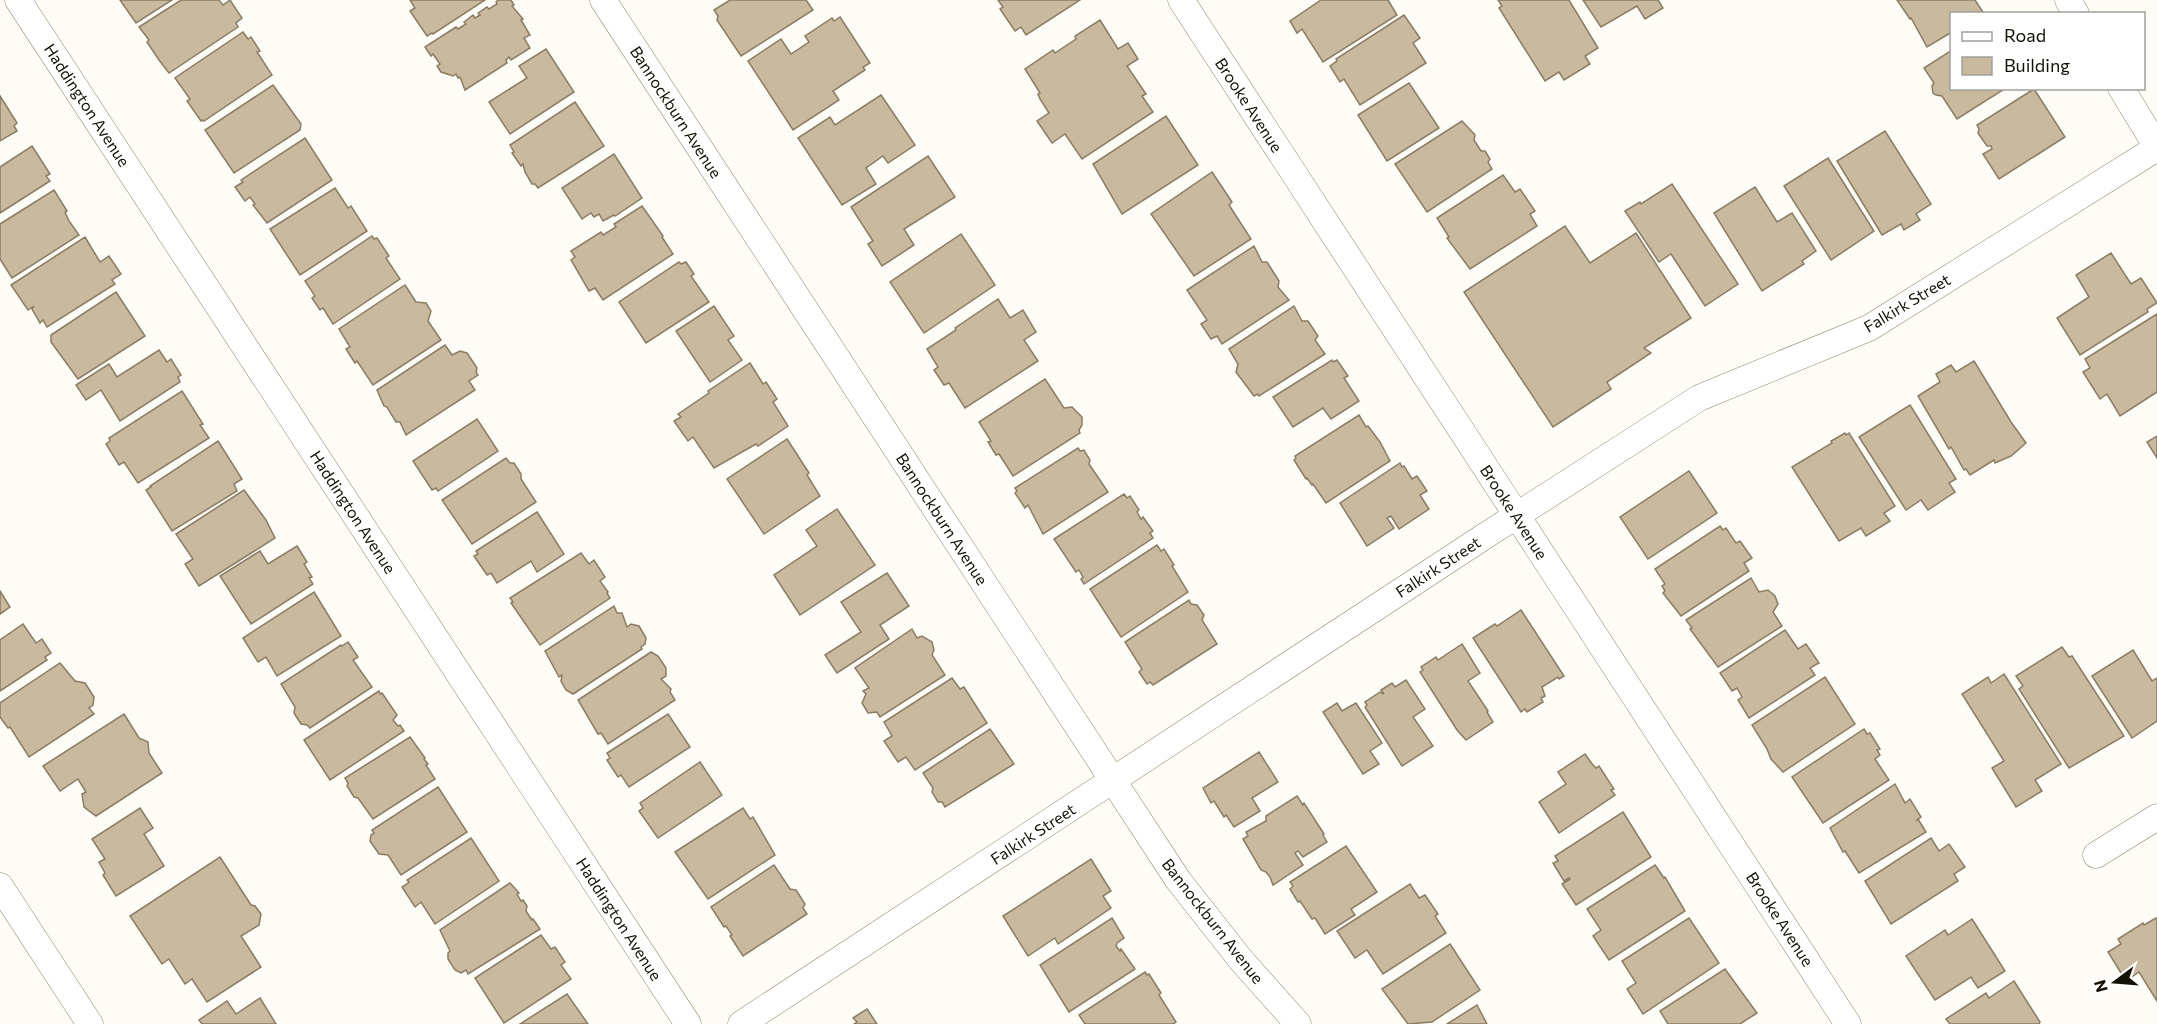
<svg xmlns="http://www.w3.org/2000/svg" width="2157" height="1024" viewBox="0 0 2157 1024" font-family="Commissioner,sans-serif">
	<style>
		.building { fill: #c9b99f; stroke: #8b7c64; stroke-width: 1.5 }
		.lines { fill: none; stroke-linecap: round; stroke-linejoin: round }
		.minor-casing { stroke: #91886d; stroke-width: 27 }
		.minor { stroke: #fff; stroke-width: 26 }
		.labels { text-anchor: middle; stroke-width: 4.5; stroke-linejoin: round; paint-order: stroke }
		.street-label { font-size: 16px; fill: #141107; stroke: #fff }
	</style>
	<rect width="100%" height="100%" fill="#fefcf6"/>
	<g class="building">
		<polygon points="120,0 172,0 136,23"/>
		<polygon points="181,0 219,0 223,5 230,0 242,18 236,23 238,27 169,73 159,60 147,42 149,40 139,27"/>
		<polygon points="410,0 485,0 433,34 432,33 427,36 410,11 415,8"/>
		<polygon points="498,0 511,0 514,5 512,6 523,19 521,20 530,35 524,38 530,48 511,60 509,57 506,60 507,63 465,90 460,77 458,78 456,74 453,76 441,72 437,66 440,64 433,54 431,56 425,47 456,27 458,29 466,24 464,22 473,15 475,18 480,15 478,13 487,7 489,9 497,4 496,2"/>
		<polygon points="730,0 806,0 813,10 741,56 717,20 718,16 714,10"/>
		<polygon points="998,0 1080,0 1026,35 1021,27 1015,31 1000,9 1003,7"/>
		<polygon points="1321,0 1388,0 1397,15 1323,62 1302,29 1297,33 1290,21"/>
		<polygon points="1498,0 1569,0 1598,48 1585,56 1590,64 1564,80 1559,72 1545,81 1499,8 1502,6"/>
		<polygon points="1583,0 1658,0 1663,8 1645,19 1637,6 1601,27"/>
		<polygon points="1897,0 1975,0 1983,12 1952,14 1952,32 1927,47 1911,18 1910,19"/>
		<polygon points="1404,15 1420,38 1413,43 1426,63 1360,105 1344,79 1340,82 1330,66 1337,61 1336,59"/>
		<polygon points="840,17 870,63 863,67 865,70 833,91 839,100 793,130 748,61 781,39 791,54 809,42 805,36 832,18 834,21"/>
		<polygon points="1100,20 1118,49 1128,43 1138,59 1127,66 1146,94 1142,96 1153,112 1082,159 1065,134 1052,143 1037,121 1049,113 1040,99 1038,94 1040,93 1025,69 1053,50 1055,53 1076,39 1075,36"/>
		<polygon points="243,32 248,39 251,37 260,51 257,52 272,75 204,121 203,120 201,121 187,101 190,99 175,78"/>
		<polygon points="546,49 574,92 510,134 489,102 527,78 519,66"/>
		<polygon points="1952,50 1952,88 2006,88 1957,119 1942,96 1936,95 1933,93 1932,86 1934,83 1924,68"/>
		<polygon points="1409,83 1439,128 1387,161 1358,115"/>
		<polygon points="273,85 301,124 300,130 234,173 205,130"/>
		<polygon points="2034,89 2065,137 1999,179 1983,154 1992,149 1991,146 1987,146 1978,133 1979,129 1977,125"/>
		<polygon points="881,95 915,145 888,163 883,156 866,168 876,184 842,205 798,138 830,117 835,125"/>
		<polygon points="0,96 17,123 14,126 17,131 0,141"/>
		<polygon points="575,102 604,146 538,188 535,184 532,184 525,172 523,164 521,166 512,153 514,152 510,145"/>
		<polygon points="1166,116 1198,165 1122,214 1093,164"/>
		<polygon points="1462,121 1475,135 1474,140 1481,151 1485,151 1490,159 1488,162 1492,169 1427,212 1395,164"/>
		<polygon points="1885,131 1931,204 1916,214 1920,220 1904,230 1901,224 1882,235 1837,161"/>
		<polygon points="305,138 332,180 267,223 253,205 255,204 250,197 245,201 235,187 243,182 241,180"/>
		<polygon points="32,146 50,174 46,176 50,181 0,213 0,167"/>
		<polygon points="614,154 642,198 615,216 614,215 603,221 599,214 594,217 591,213 582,219 562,188"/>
		<polygon points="928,156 955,197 904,229 914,245 882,266 868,244 873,241 851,207"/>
		<polygon points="1828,158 1874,231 1831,260 1784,186"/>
		<polygon points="1212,172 1232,202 1229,205 1251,239 1194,276 1151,214"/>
		<polygon points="1503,175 1515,192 1520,189 1535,211 1530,214 1537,226 1470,269 1447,238 1449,237 1437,218"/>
		<polygon points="1672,184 1738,284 1705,306 1671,254 1659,262 1625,211 1640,202 1641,204"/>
		<polygon points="1755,187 1777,222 1792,213 1816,251 1802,261 1804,264 1762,291 1714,213"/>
		<polygon points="335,188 348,208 351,206 367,231 300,275 270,229"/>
		<polygon points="54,190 67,211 65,212 69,221 79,235 12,278 0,259 0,224"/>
		<polygon points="642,206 663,236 662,237 673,254 603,300 595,288 589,291 571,260 575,257 571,251 601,232 603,235 616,227 614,224"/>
		<polygon points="1565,226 1590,263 1636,233 1691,318 1644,348 1651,353 1607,382 1611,389 1553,427 1464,292"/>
		<polygon points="961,234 995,285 924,333 890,282"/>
		<polygon points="372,236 374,239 377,238 389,256 386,258 400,279 333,324 323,308 320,310 312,298 315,296 305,281"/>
		<polygon points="85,237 100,262 109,256 121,274 112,280 115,284 47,327 43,320 40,323 32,309 34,306 28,310 11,285"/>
		<polygon points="1254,246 1262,262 1267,262 1279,281 1278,287 1289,300 1222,344 1217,336 1211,339 1201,324 1207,320 1187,290"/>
		<polygon points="2111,253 2131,284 2141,278 2157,303 2147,309 2148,312 2080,355 2057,318 2089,297 2076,275"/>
		<polygon points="679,262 681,264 686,262 694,274 691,276 709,302 646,343 619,302"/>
		<polygon points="405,285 416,302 426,303 431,311 428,321 441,340 373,385 357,361 355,363 346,349 350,347 339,329"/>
		<polygon points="116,292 145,336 78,379 51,342 51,335"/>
		<polygon points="998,299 1010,318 1023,310 1036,332 1024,340 1038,361 965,408 949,383 944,385 934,370 938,367 927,349 956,330 955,328"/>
		<polygon points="714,306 734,336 728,340 742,360 710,382 676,331"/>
		<polygon points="1294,306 1302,321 1308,321 1318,336 1315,340 1325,354 1259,396 1258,394 1254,396 1236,372 1238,364 1229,349"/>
		<polygon points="2157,314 2157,392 2120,416 2107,394 2100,399 2083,372 2090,368 2085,359"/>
		<polygon points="445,345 452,355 460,351 467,353 477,368 476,372 478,375 469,381 475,390 406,435 400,422 396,422 387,407 384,406 377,390"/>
		<polygon points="159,350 167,362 171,359 181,375 178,377 180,382 120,421 101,390 86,400 76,385 109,364 117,377"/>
		<polygon points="1332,360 1333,362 1337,360 1348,376 1344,378 1359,401 1331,419 1323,408 1293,427 1273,397"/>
		<polygon points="1974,361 2011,422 2026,443 2011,456 1995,463 1994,460 1970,475 1966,469 1964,470 1951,447 1949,449 1918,396 1940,382 1936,374 1951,365 1956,372"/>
		<polygon points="750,363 763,384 766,382 777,399 773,402 788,426 758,446 756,444 714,468 693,437 688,441 674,421 681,417 678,414 709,393 708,391"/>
		<polygon points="1045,379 1064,408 1072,407 1082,417 1082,425 1079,430 1080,433 1013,476 999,454 996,455 988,442 991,441 979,422"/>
		<polygon points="182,391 203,424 200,425 209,438 138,483 124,462 119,465 106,444 110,441 109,438"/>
		<polygon points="1910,405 1956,479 1949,483 1955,492 1928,510 1921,500 1906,510 1859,437"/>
		<polygon points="1359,415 1366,427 1368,426 1380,442 1390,461 1326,503 1313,484 1312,485 1307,478 1306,479 1294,460 1296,458 1295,456"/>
		<polygon points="477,419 498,451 438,491 436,488 432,490 413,461"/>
		<polygon points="1845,433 1846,435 1849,433 1895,506 1884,513 1890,521 1866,536 1861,528 1839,541 1792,467 1832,443 1831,441"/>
		<polygon points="2157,436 2157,458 2147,442"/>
		<polygon points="787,439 809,473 807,475 820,496 764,534 727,479"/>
		<polygon points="218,441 242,479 234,484 237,491 172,531 146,490 151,487 150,486"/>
		<polygon points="1078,448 1080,451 1084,450 1090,460 1089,464 1108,492 1043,534 1028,505 1025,508 1015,493 1017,491 1015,488"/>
		<polygon points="506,458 510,463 514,463 521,474 521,479 536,502 472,544 442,500"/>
		<polygon points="1400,463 1402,467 1404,466 1412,479 1417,476 1427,491 1420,495 1429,509 1399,529 1391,516 1387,518 1394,528 1367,546 1340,503"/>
		<polygon points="1689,471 1717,513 1648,559 1620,517"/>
		<polygon points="244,490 266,520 275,538 199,586 185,564 193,559 176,534"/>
		<polygon points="1124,494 1127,498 1130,496 1139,510 1137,512 1141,519 1143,517 1153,531 1150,533 1153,538 1084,584 1081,579 1083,577 1079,570 1076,572 1054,539"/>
		<polygon points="837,509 875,565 800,615 774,575 817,546 806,530"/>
		<polygon points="537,512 564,554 537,572 531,561 497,583 491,573 487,575 474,556 478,554 476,551"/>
		<polygon points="1720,526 1723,530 1726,528 1736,543 1740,541 1752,558 1744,563 1749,571 1681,616 1663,593 1665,591 1662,586 1665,584 1655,569"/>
		<polygon points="1157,545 1161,551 1164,549 1174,565 1172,566 1188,592 1121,637 1090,589"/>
		<polygon points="297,546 307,562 304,564 312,577 309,578 313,584 251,624 220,576 260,551 268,564"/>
		<polygon points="581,553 589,564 594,560 605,577 600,581 608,592 607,593 610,598 540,645 511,603 513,602 510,598"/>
		<polygon points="887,573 909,606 880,625 889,639 837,673 825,655 861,632 841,602"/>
		<polygon points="1751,578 1759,592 1768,590 1775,596 1778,604 1773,612 1782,626 1718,667 1690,629 1692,628 1686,620"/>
		<polygon points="0,591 10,607 0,614"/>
		<polygon points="314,592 341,636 277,676 266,657 258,662 243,638"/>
		<polygon points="1189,600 1191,604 1197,605 1204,615 1202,620 1217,644 1153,685 1150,682 1147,684 1139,672 1142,669 1125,642"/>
		<polygon points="614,606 617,613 622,613 627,627 631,624 639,626 646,638 645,644 641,647 642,649 573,694 566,690 561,681 562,675 559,677 545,651"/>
		<polygon points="1521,610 1564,676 1559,679 1558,677 1542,687 1545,696 1541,698 1543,702 1527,712 1525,709 1521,712 1473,638 1495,624 1497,626"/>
		<polygon points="23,624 36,643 42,639 51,653 45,657 47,660 0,691 0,640"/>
		<polygon points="912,629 917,638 922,636 932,642 934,650 932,655 945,675 880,717 877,712 868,713 862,703 866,694 863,691 869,688 855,668"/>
		<polygon points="1785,630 1798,649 1806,644 1819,663 1810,668 1815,675 1749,718 1738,700 1742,697 1737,688 1732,691 1720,673"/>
		<polygon points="348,642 358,657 353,660 372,687 310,728 307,725 301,724 294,713 295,707 281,684 341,645 342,646"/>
		<polygon points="1462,644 1480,673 1468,681 1488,711 1487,712 1493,722 1466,740 1457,730 1420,672 1423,670 1421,667 1436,657 1438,660"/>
		<polygon points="2062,647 2069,657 2072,656 2124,736 2069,768 2019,689 2023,686 2016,676"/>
		<polygon points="2133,650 2152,681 2157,678 2157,721 2132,738 2092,676"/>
		<polygon points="651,652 658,656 666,668 666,676 661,679 671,689 670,692 675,700 608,744 601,733 598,734 578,700"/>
		<polygon points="60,663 75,681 85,683 94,697 93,705 89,708 94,714 29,757 10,727 8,728 0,717 0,703"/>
		<polygon points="2004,674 2061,764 2035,780 2042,791 2016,807 1992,768 2004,761 1962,694 1988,677 1991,683"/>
		<polygon points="1825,677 1855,724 1783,772 1771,759 1767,749 1752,725"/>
		<polygon points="952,678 960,689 964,687 987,723 915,770 906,757 898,762 884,741 892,736 884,722"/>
		<polygon points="1406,680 1425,709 1413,717 1433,746 1402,766 1365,707 1367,705 1365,702 1380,692 1384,694 1381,690 1392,683 1395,687"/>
		<polygon points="379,691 380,694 382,693 397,715 393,720 398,726 400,725 404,731 330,780 304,740"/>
		<polygon points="1337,703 1342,711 1356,703 1382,743 1370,751 1379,764 1363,774 1323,712"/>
		<polygon points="124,714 139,738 148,742 149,753 162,773 96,816 84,807 82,794 86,792 78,779 60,791 43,766"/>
		<polygon points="668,714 690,747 629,787 621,775 618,777 607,760 610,758 607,753"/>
		<polygon points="990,729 1014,764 945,807 942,802 938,802 932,792 933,788 923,773"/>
		<polygon points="1864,729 1867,734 1870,733 1880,749 1877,750 1880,755 1875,759 1889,780 1823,823 1792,777"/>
		<polygon points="410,737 425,758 424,759 428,764 426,765 435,779 373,819 358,798 354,797 347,786 348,783 345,778"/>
		<polygon points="1259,752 1278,782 1252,798 1260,811 1234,827 1226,815 1224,817 1214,801 1211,803 1203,788"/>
		<polygon points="1585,754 1593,765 1596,768 1599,766 1614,789 1611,790 1615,795 1559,833 1539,802 1566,784 1558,772"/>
		<polygon points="700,762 722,795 658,838 639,811 643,808 640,803"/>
		<polygon points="1895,784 1905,803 1910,799 1921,817 1916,821 1918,819 1926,832 1859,873 1845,851 1843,852 1830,828"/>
		<polygon points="438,787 467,832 401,875 388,855 379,854 370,841 371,835 374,833 372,830"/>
		<polygon points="1297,796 1303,805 1304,803 1324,834 1323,835 1327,842 1303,857 1298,851 1295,853 1303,865 1273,885 1270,877 1266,872 1261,870 1243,839 1248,836 1246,832 1266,821 1266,816"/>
		<polygon points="140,808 153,828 144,834 164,866 116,896 103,875 105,873 99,862 105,859 92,839"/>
		<polygon points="743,808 750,819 753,817 775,855 708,899 675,852"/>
		<polygon points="1623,812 1651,857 1576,905 1562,884 1570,879 1569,878 1564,881 1553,863 1558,861 1555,856"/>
		<polygon points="471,838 499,881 435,924 421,902 415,907 402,887 407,884 409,882 407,880"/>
		<polygon points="1931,838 1939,851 1949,844 1965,867 1954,874 1958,881 1891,924 1865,881"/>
		<polygon points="1346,846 1377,892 1351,909 1355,915 1325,934 1315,918 1312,919 1300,901 1298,902 1290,889 1293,886 1290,882"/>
		<polygon points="220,857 251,905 255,906 261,914 259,925 241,936 261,967 207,1002 192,979 185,984 169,959 162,964 130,916"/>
		<polygon points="1091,859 1111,891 1103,896 1111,908 1058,944 1055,938 1028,956 1003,916"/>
		<polygon points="774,865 790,889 796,890 805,904 803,908 807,914 743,956 730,936 732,935 726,926 724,927 711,907"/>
		<polygon points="1655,865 1664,878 1665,877 1685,911 1609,960 1593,936 1601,930 1587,909"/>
		<polygon points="510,883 519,893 517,894 521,901 523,900 527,906 526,911 532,920 533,919 540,929 468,974 466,970 461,973 455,970 448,959 448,953 450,951 440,930"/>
		<polygon points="1410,884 1419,898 1425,895 1438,914 1435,916 1446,933 1383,974 1367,950 1355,958 1337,931"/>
		<polygon points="1112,918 1124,938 1117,943 1116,946 1120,951 1121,949 1135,969 1069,1012 1040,965"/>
		<polygon points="1689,918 1719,963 1643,1014 1627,989 1636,983 1622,961"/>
		<polygon points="2156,918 2157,919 2157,1001 2139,972 2126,981 2108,952 2121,944 2118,939 2143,923 2144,925"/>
		<polygon points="1972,919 2005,971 1978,988 1971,977 1935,1000 1906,956 1945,930 1948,935"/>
		<polygon points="541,935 551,949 555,947 565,962 561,965 571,979 504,1023 475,978"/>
		<polygon points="1450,944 1480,990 1432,1022 1408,1024 1382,989"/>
		<polygon points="1725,969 1757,1013 1740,1024 1668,1024 1660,1011"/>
		<polygon points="1145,972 1147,975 1149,974 1161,993 1159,995 1176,1022 1173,1024 1085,1024 1079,1015"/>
		<polygon points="2014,981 2040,1022 2039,1024 1950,1024 1946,1019 1986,993 1989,998"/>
		<polygon points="567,994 588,1024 520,1024"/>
		<polygon points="260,998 276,1024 202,1024 199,1020 227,1001 236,1014"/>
		<polygon points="1477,1005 1487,1024 1447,1024"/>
		<polygon points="867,1009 877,1024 854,1024 857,1022 853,1018"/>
	</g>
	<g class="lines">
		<g class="minor-casing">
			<g id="minor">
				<polyline points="18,0 688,1024"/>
				<polyline points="603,0 1178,880 1241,960 1298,1024"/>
				<polyline points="1181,0 1848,1024"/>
				<polyline points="2068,0 2076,14"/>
				<polyline points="2121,88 2157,147"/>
				<polyline points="2096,855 2157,817"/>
				<polyline points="0,886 90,1024"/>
				<polyline points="741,1024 1488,534 1699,398 1869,328 2157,148"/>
			</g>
		</g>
		<use href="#minor" class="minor"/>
	</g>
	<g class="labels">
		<g class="street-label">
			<text transform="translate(87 105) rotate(57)" y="6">Haddington Avenue</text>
			<text transform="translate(1249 105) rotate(57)" y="6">Brooke Avenue</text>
			<text transform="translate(676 112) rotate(57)" y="6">Bannockburn Avenue</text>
			<text transform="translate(1907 303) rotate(-31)" y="6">Falkirk Street</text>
			<text transform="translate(353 512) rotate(57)" y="6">Haddington Avenue</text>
			<text transform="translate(1514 512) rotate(57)" y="6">Brooke Avenue</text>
			<text transform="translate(942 519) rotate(57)" y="6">Bannockburn Avenue</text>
			<text transform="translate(1438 567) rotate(-33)" y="6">Falkirk Street</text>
			<text transform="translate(1033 834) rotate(-33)" y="6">Falkirk Street</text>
			<text transform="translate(619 919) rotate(57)" y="6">Haddington Avenue</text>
			<text transform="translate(1780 919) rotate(57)" y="6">Brooke Avenue</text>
			<text transform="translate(1213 921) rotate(52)" y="6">Bannockburn Avenue</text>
		</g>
	</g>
	<rect x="1950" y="12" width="195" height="78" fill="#ffffff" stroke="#a1a09c" stroke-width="1.5"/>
	<rect x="1962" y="32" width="30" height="9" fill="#ffffff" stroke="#a1a09c" stroke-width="1.5"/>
	<text x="2004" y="42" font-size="18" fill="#141107">Road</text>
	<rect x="1962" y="57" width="30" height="18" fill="#c9b99f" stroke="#a1a09c" stroke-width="1.5"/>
	<text x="2004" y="72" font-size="18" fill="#141107">Building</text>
	<g transform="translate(2115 982) rotate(254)" stroke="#ffffff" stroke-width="4.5" paint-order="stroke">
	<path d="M0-4.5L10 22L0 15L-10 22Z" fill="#141107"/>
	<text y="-9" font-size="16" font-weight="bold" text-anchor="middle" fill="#141107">N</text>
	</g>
</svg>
